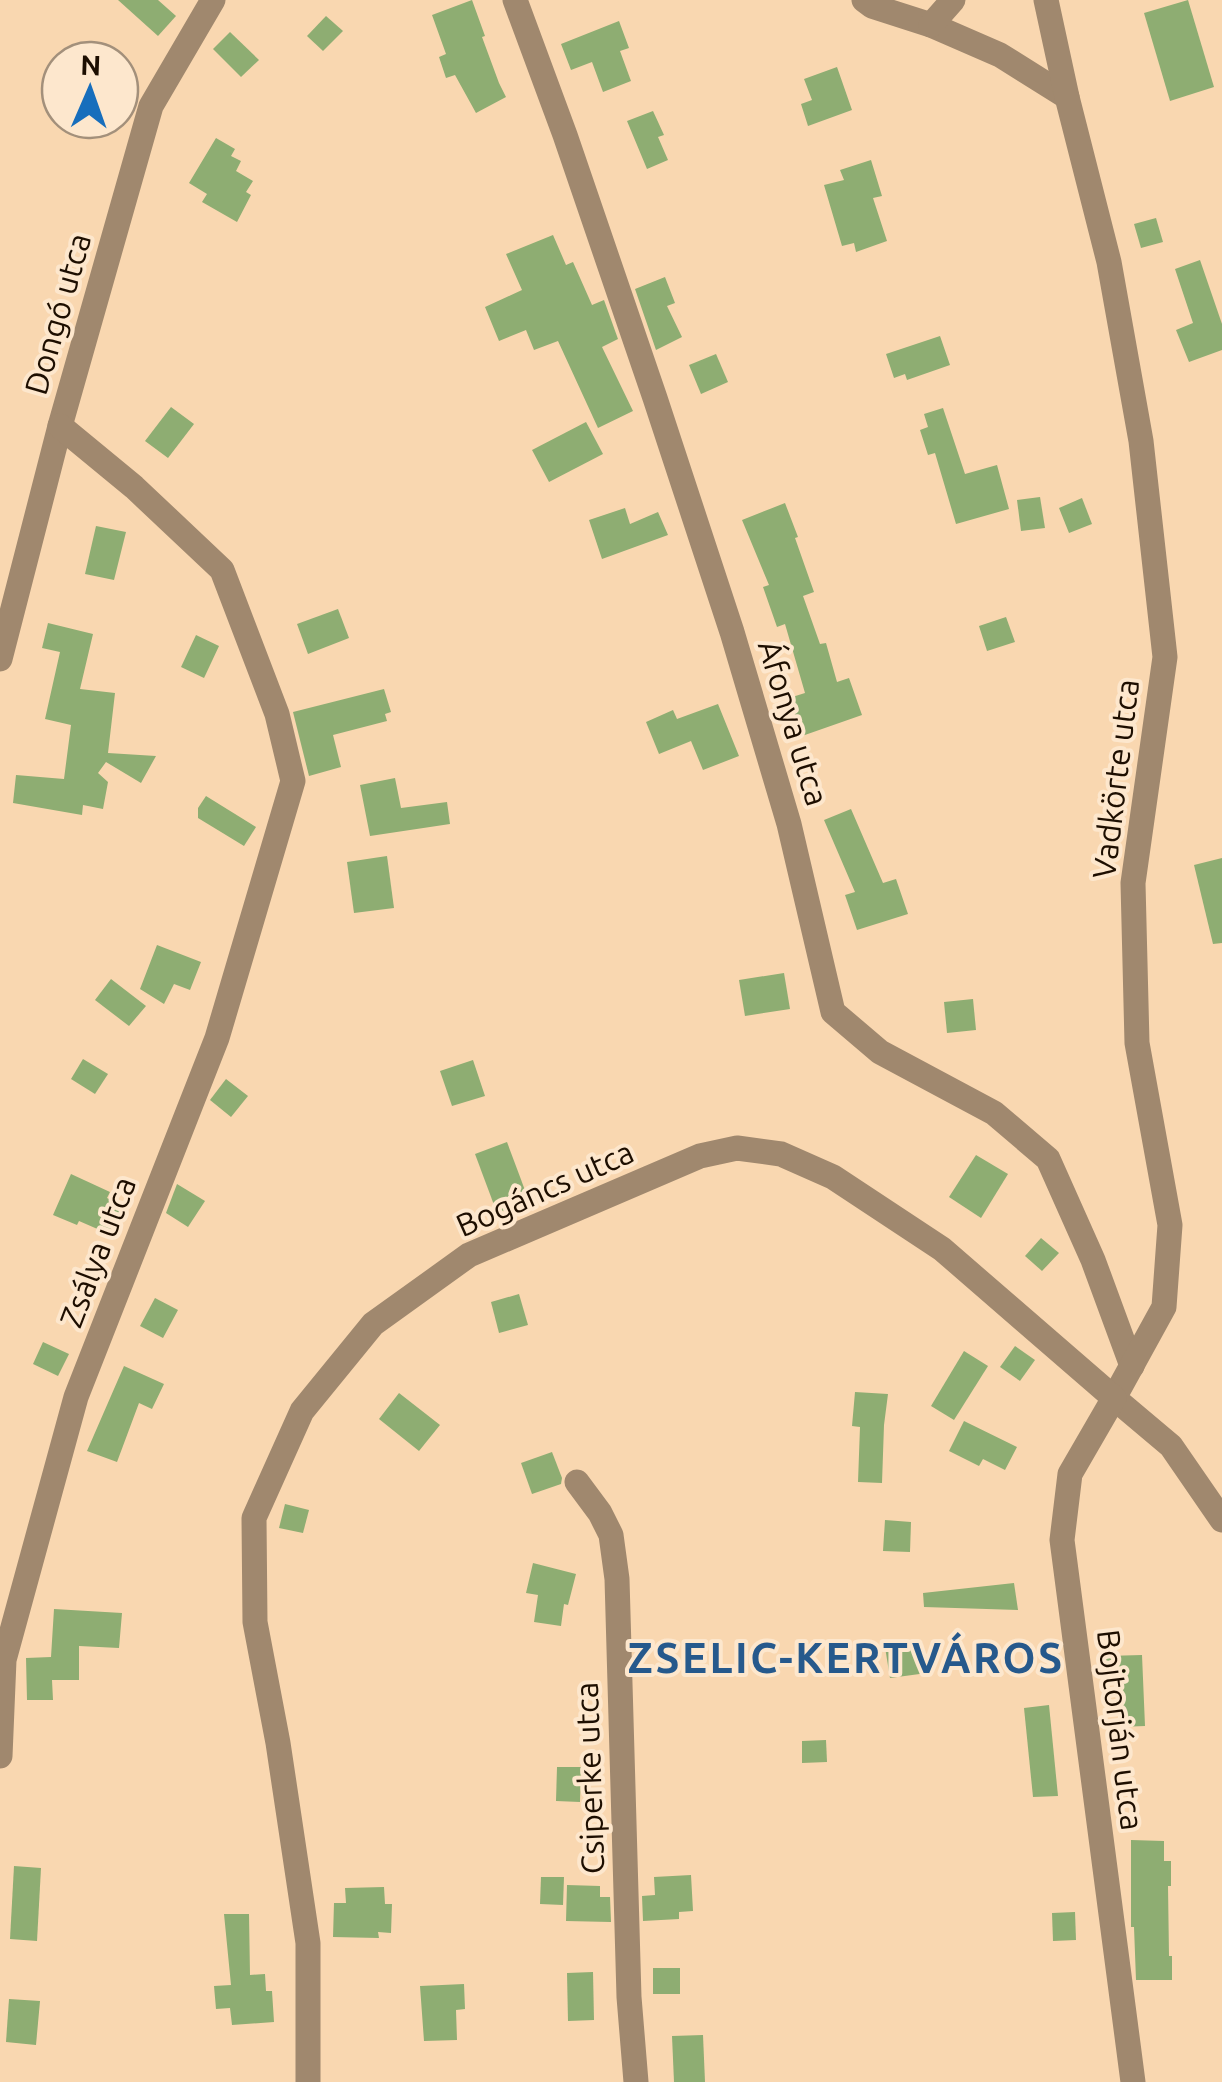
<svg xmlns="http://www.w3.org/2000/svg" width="1222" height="2082" viewBox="0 0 1222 2082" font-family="Ubuntu,sans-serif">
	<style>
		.building { fill: #8ead72 }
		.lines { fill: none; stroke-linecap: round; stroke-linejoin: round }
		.minor { stroke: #a0886e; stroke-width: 25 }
		.labels { text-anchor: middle; stroke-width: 8; stroke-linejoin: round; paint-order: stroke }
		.street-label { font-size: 32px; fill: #1d0e00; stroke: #fde7cd }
		.district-label { font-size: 42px; font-weight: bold; letter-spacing: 2.5px; fill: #26598c; stroke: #fde7cd }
	</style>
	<rect width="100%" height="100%" fill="#f9d7b0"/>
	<g class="building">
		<polygon points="118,0 158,0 176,16 158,36"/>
		<polygon points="472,0 485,36 482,37 499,83 506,97 476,113 455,75 446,78 439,57 446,54 432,15"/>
		<polygon points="1188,0 1214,87 1170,101 1144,13"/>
		<polygon points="326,16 343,31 323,51 307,36"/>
		<polygon points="619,21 629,48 620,51 631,81 603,92 592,62 571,70 561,44"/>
		<polygon points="230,32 259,60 241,77 213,49"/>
		<polygon points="837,67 852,110 808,126 801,104 812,100 804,79"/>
		<polygon points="653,111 664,135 658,137 668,160 647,169 627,121"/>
		<polygon points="216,138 235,149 231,156 241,161 236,171 253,181 246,192 251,195 237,222 202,202 207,194 189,183"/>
		<polygon points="871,160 882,196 873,198 887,241 856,252 854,243 842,246 824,185 844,180 840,170"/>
		<polygon points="1156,218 1163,242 1141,248 1134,224"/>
		<polygon points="553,235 566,265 573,262 592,305 604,300 618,339 602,347 633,411 598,428 558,341 534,350 526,330 499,341 485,307 522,290 506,254"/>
		<polygon points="1200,260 1222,324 1222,350 1189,362 1176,330 1193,323 1175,269"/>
		<polygon points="665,277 675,303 667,306 682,337 656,350 635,289"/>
		<polygon points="940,336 950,365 907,380 905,374 894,378 886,354"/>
		<polygon points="716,354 728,382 701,394 689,365"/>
		<polygon points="171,407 194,424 168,458 145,441"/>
		<polygon points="943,408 965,474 997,465 1009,509 956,524 935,453 928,455 920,430 928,427 924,414"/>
		<polygon points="586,422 603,454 549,482 532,450"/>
		<polygon points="1040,497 1045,528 1021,531 1017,500"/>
		<polygon points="1082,498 1092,524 1069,533 1059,508"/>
		<polygon points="785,503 798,537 795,538 814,592 803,596 820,644 826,643 837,682 849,678 862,715 802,736 789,698 805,693 785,624 777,627 763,587 769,585 742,520"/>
		<polygon points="625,508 630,524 658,512 668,535 602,559 589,520"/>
		<polygon points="96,526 126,532 114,580 85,574"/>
		<polygon points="338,609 349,638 308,654 297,624"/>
		<polygon points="1006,617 1015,642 987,651 979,626"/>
		<polygon points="48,623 93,634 80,689 115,693 108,753 156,756 141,783 106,762 98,773 108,782 103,809 83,805 82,815 13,803 16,775 64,779 71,725 45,719 60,652 42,648"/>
		<polygon points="196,635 219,646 204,678 181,667"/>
		<polygon points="384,689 391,712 385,714 387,721 333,735 341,767 309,776 293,712"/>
		<polygon points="718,704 739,756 703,770 691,741 659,754 646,722 673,710 677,719"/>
		<polygon points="395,778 401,808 447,802 450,824 370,836 360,785"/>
		<polygon points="206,796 256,827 244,846 198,818 198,808"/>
		<polygon points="851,809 883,883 896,879 908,914 857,930 845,895 855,892 824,820"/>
		<polygon points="387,856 394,908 354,913 347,862"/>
		<polygon points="1222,858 1222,943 1213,944 1194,865"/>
		<polygon points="157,945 201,962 190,990 174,984 164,1004 140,989"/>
		<polygon points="784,973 790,1009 745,1016 739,980"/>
		<polygon points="111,979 146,1006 129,1026 95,1000"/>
		<polygon points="973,999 976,1030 947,1033 944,1002"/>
		<polygon points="83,1059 108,1074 95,1094 71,1079"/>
		<polygon points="473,1060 485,1096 452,1106 440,1071"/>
		<polygon points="226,1079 248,1096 231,1117 210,1100"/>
		<polygon points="507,1142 529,1201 497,1213 475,1154"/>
		<polygon points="976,1155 1008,1174 981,1218 949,1197"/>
		<polygon points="71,1174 110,1192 107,1198 122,1205 109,1234 79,1221 77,1225 53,1215"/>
		<polygon points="177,1184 205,1201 188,1227 166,1213"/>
		<polygon points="1041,1238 1059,1253 1042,1271 1025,1256"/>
		<polygon points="519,1294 528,1325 499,1333 491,1302"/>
		<polygon points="155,1298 178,1310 163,1338 140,1326"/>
		<polygon points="43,1342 69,1354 58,1376 33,1364"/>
		<polygon points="1015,1346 1035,1360 1020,1381 1000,1367"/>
		<polygon points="964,1351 988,1366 954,1420 931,1406"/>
		<polygon points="124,1366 164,1384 152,1409 139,1403 117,1462 87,1451"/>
		<polygon points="855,1392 888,1394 884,1425 882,1483 858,1482 860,1427 852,1426"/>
		<polygon points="399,1393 440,1425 419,1451 379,1419"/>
		<polygon points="964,1421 1017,1447 1005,1470 983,1459 979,1466 949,1451"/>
		<polygon points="552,1452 562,1478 561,1484 532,1494 521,1463"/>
		<polygon points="285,1504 309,1510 303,1533 279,1528"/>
		<polygon points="885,1520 911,1522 910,1552 883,1551"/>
		<polygon points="533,1563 576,1574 568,1605 564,1604 561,1626 534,1622 538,1595 526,1593"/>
		<polygon points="1014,1583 1018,1610 924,1607 923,1593"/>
		<polygon points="54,1609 122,1613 119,1648 79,1646 79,1680 52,1680 53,1700 27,1700 26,1658 51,1657"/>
		<polygon points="922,1642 927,1673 890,1678 885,1647"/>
		<polygon points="1142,1655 1145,1726 1119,1727 1117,1681 1107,1681 1106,1656"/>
		<polygon points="1049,1705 1058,1796 1033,1797 1024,1708"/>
		<polygon points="826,1740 827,1762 802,1763 802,1741"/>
		<polygon points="557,1767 581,1767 580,1802 556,1801"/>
		<polygon points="1131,1840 1164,1841 1164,1861 1171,1861 1171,1886 1168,1886 1169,1956 1172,1956 1172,1980 1136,1980 1134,1927 1131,1927"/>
		<polygon points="14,1866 41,1868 37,1941 10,1939"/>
		<polygon points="691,1875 693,1911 679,1912 679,1919 643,1921 642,1896 655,1895 654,1877"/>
		<polygon points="541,1877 564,1877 563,1905 540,1904"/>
		<polygon points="567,1885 600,1886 600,1897 610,1897 611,1922 566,1921"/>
		<polygon points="384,1887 385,1904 392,1904 391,1933 378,1932 379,1938 333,1937 334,1903 346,1903 345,1888"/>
		<polygon points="1075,1912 1076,1940 1053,1941 1052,1913"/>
		<polygon points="224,1914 249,1914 250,1975 265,1974 266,1991 272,1991 274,2022 232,2025 230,2008 216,2009 214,1986 231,1985"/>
		<rect x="653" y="1968" width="27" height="26"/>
		<polygon points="593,1972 594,2020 568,2021 567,1973"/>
		<polygon points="464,1984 465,2009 456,2010 457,2040 424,2041 420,1986"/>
		<polygon points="9,1999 40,2001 36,2045 6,2042"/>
		<polygon points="703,2035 705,2082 674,2082 672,2036"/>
	</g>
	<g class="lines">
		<g class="minor">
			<polyline points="515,0 565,135 655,398 732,632 789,824 833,1012 880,1052 994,1113 1048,1159 1093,1260 1132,1366"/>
			<polyline points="864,0 872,6 931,25 1000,55 1067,97"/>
			<polyline points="1046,0 1067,97 1109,262 1141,441 1165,657 1133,883 1137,1043 1170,1225 1164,1307 1114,1398 1171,1446 1222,1520"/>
			<polyline points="931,25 953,0"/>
			<polyline points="0,659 60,426 151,106 213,0"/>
			<polyline points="577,1482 600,1513 611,1535 617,1579 629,1997 636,2082"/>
			<polyline points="0,1756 4,1660 76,1397 217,1038 293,781 277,714 222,570 134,487 60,426"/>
			<polyline points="308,2082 308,1943 278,1743 255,1622 254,1518 302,1411 373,1324 469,1255 700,1156 737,1148 781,1154 833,1177 942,1249 1114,1398 1070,1474 1062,1540 1133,2082"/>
		</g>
	</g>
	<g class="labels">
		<g class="street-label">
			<text transform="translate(58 314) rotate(-74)" y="11">Dongó utca</text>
			<text transform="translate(793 723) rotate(73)" y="11">Áfonya utca</text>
			<text transform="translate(1116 779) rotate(-83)" y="11">Vadkörte utca</text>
			<text transform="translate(545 1189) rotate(-24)" y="11">Bogáncs utca</text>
			<text transform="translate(98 1252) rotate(-69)" y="11">Zsálya utca</text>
			<text transform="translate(1120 1730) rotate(83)" y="11">Bojtorján utca</text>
			<text transform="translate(590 1778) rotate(-92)" y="11">Csiperke utca</text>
		</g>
		<g class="district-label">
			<text x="846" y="1673">ZSELIC-KERTVÁROS</text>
		</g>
	</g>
	<g transform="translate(90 90) rotate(2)"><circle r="48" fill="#fde7cd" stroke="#a3907b" stroke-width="2.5"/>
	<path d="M0-8L18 38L0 25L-18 38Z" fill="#176ebc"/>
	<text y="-15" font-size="28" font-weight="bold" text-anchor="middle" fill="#1d0e00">N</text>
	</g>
</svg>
